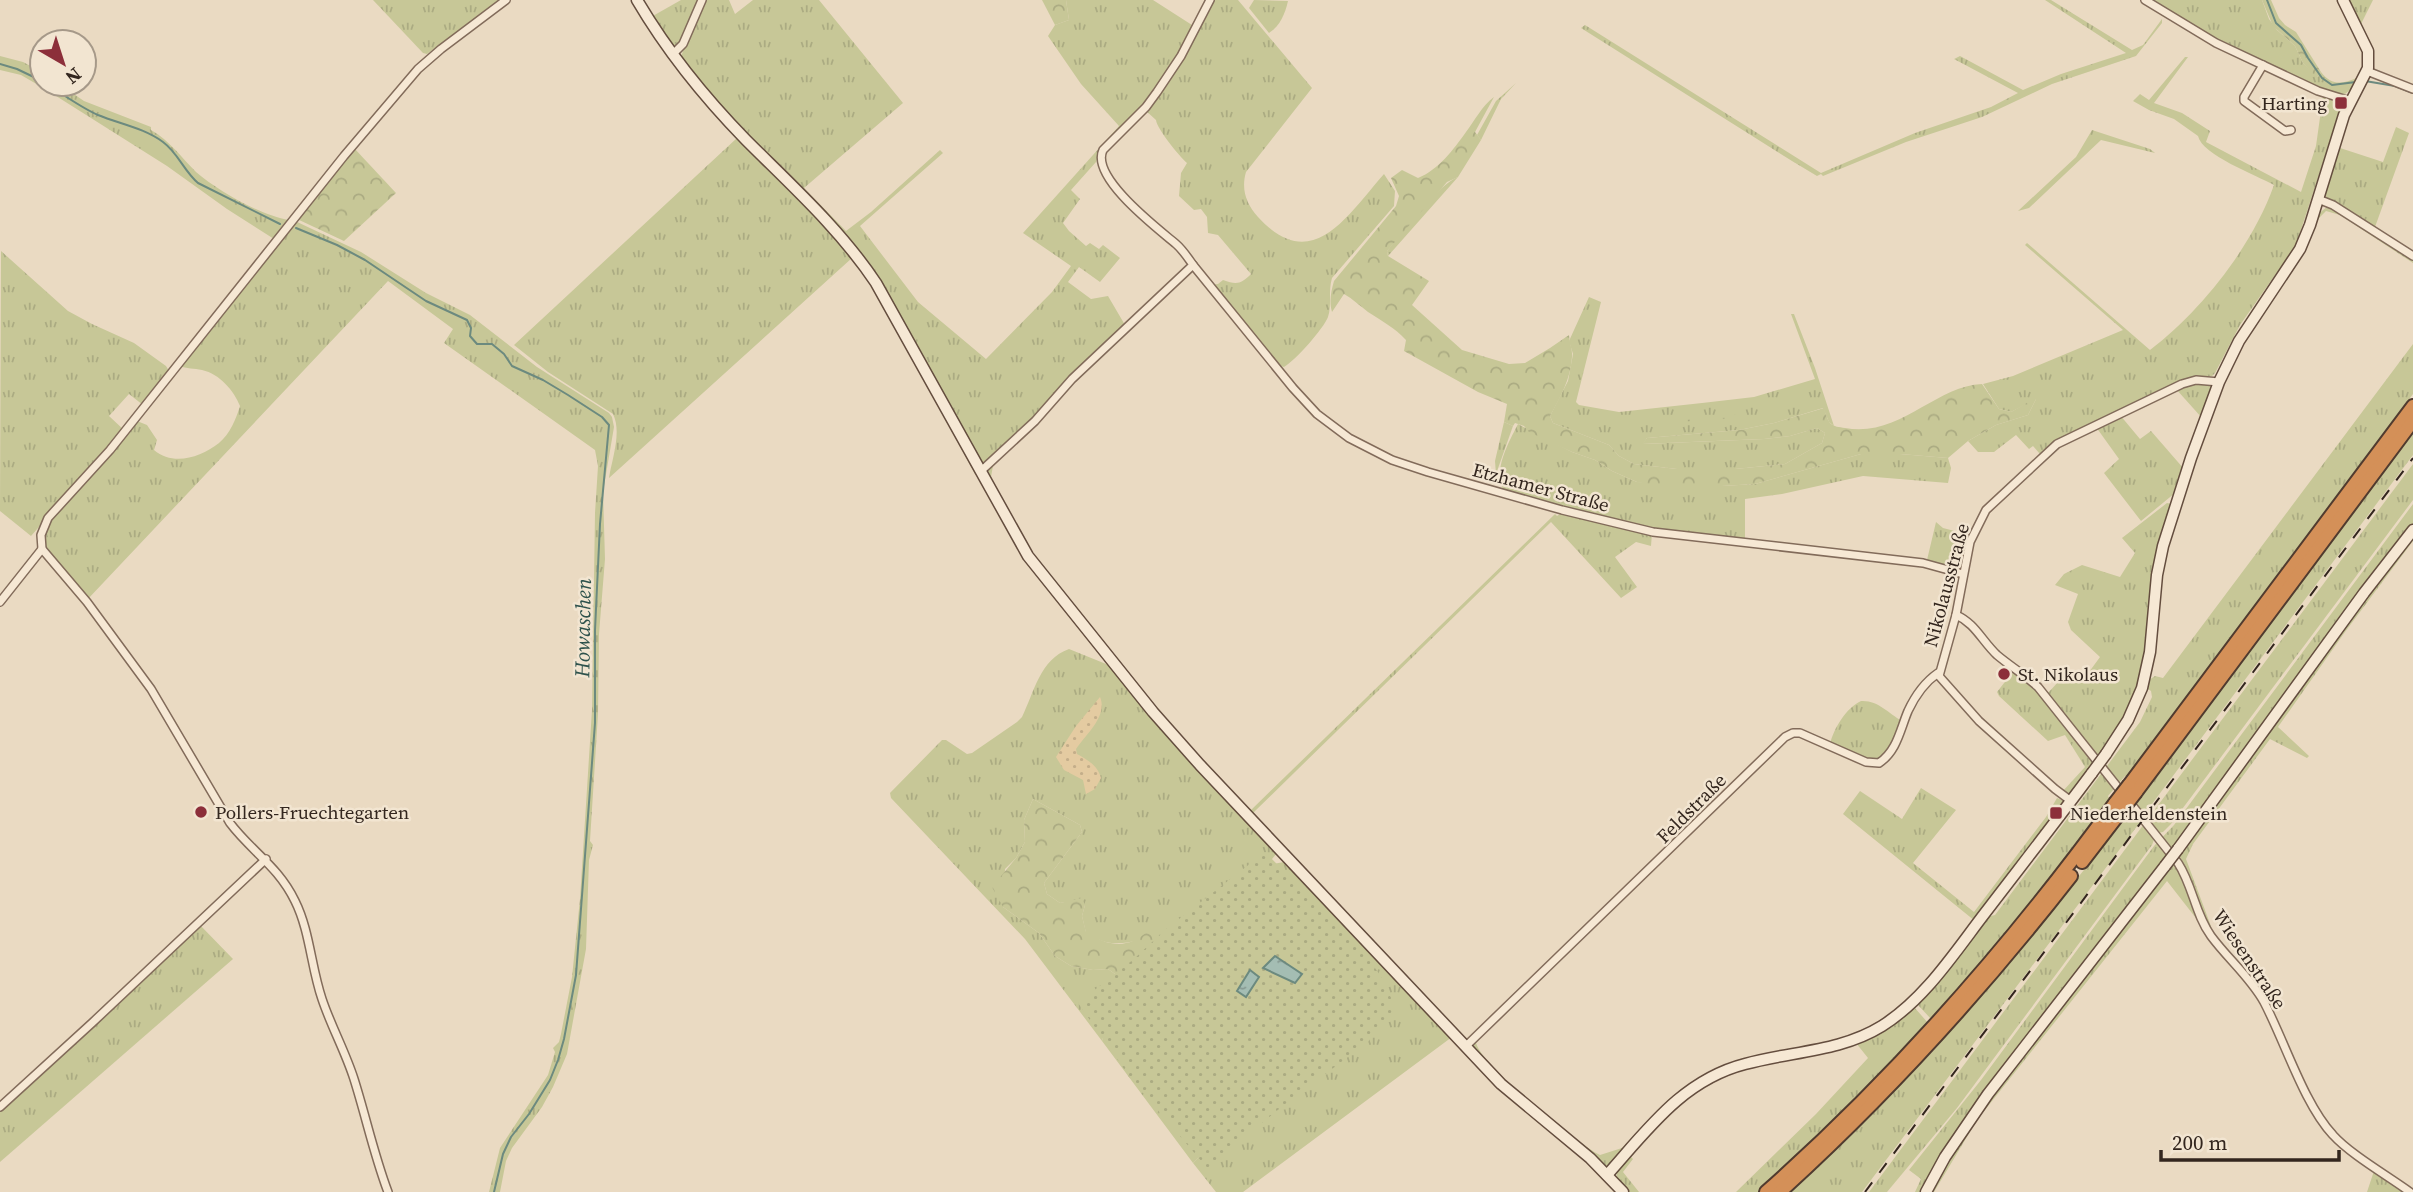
<svg xmlns="http://www.w3.org/2000/svg" width="2413" height="1192" viewBox="0 0 2413 1192" font-family="'Source Serif 4',serif">
	<style>
		.grass { fill: url(#grass-tufts) }
		.forest { fill: url(#forest-crowns) }
		.wetland { fill: url(#wetland-marsh) }
		.sand { fill: url(#sand-dots) }
		.park { fill: url(#park-dots) }
		.water { fill: url(#water-ripples); stroke: #6c8a7f; stroke-width: 2 }
		.lines { fill: none; stroke-linecap: round; stroke-linejoin: round }
		.stream { stroke: #6c8a7f; stroke-width: 2 }
		.street-casing { stroke: #826b5a; stroke-width: 10 }
		.secondary-casing { stroke: #644d3e; stroke-width: 13 }
		.highway-casing { stroke: #503b2f; stroke-width: 16 }
		.street { stroke: #f6e8d4; stroke-width: 7 }
		.secondary { stroke: #f6e8d4; stroke-width: 10 }
		.highway { stroke: #d49058; stroke-width: 12 }
		.rail { stroke: #33261e; stroke-width: 2; stroke-dasharray: 12 12; stroke-linecap: butt }
		.secondary-bridge-casing { stroke: #644d3e; stroke-width: 13; stroke-linecap: butt }
		.highway-bridge-casing { stroke: #503b2f; stroke-width: 16; stroke-linecap: butt }
		.secondary-bridge { stroke: #f6e8d4; stroke-width: 10 }
		.highway-bridge { stroke: #d49058; stroke-width: 12 }
		.poi-dot { fill: #8c2f3a; stroke: #f2e5d1; stroke-width: 2.5 }
		.labels { text-anchor: middle; stroke-width: 5; stroke-linejoin: round; paint-order: stroke }
		.poi-label { font-size: 19px; fill: #33261e; stroke: #f2e5d1; text-anchor: start }
		.street-label { font-size: 19px; fill: #33261e; stroke: #f2e5d1 }
		.water-label { font-size: 21px; font-style: italic; fill: #2e524c; stroke: #f2e5d1 }
	</style>
	<defs>
		<pattern id="grass-tufts" width="24" height="20" patternUnits="userSpaceOnUse" patternTransform="scale(1.75)"><rect width="24" height="20" fill="#c7c797"/><path d="M3 7l-1-3M5 7V3M7 7l1-3M15 17l-1-3M17 17v-4M19 17l1-3" fill="none" stroke="#abab82"/></pattern>
		<pattern id="forest-crowns" width="20" height="18" patternUnits="userSpaceOnUse" patternTransform="scale(1.75)"><rect width="20" height="18" fill="#c7c797"/><path d="M2 6a3 3 0 1 1 6 0M12 15a3 3 0 1 1 6 0" fill="none" stroke="#abab82"/></pattern>
		<pattern id="wetland-marsh" width="20" height="14" patternUnits="userSpaceOnUse" patternTransform="scale(1.75)"><rect width="20" height="14" fill="#c7c797"/><path d="M1 5h8M5 5V1M11 12h8M15 12V8" fill="none" stroke="#abab82"/></pattern>
		<pattern id="sand-dots" width="8" height="8" patternUnits="userSpaceOnUse" patternTransform="scale(1.75)"><rect width="8" height="8" fill="#e4cba1"/><path d="M2 2h.1M6 6h.1" fill="none" stroke="#c4ae8a" stroke-width="1.8" stroke-linecap="round"/></pattern>
		<pattern id="park-dots" width="8" height="8" patternUnits="userSpaceOnUse" patternTransform="scale(1.75)"><rect width="8" height="8" fill="#c7c797"/><path d="M2 2h.1M6 6h.1" fill="none" stroke="#abab82" stroke-width="1.8" stroke-linecap="round"/></pattern>
		<pattern id="water-ripples" width="26" height="14" patternUnits="userSpaceOnUse" patternTransform="scale(1.75)"><rect width="26" height="14" fill="#a4bdb3"/><path d="M2 4q2-2 4 0t4 0M15 11q2-2 4 0t4 0" fill="none" stroke="#869991"/></pattern>
	</defs>
	<rect width="100%" height="100%" fill="#eadac2"/>
	<g class="grass">
		<polygon points="373,0 502,0 427,54 423,53"/>
		<path d="M631,0H634L687,69L681,57L683,51L703,0H729L735,14L753,0H819L903,103L804,188L846,231L871,212L940,150L943,153L860,226L918,302L986,359L1052,292L1071,266L1023,233L1119,126L1081,84L1048,36L1055,25L1069,20L1066,0H1153L1192,25L1190,29L1192,31L1178,59L1144,107L1100,151L1096,162L1071,190L1080,199L1063,223L1069,231L1086,246L1090,243L1099,249L1103,245L1120,258L1100,282L1079,267L1068,282L1091,299L1108,296L1125,325L994,460L991,477L995,492L975,474L874,289L852,258L609,478C612,459 622,432 613,414L548,372L514,345L737,138L675,67Z"/>
		<polygon points="681,0 700,0 682,42 677,45 671,45 651,17"/>
		<path d="M1212,0H1238L1312,88L1246,172C1241,189 1246,204 1258,217C1312,276 1347,216 1384,174L1395,191L1394,206L1332,278C1328,291 1332,305 1328,317C1324,328 1295,361 1284,367L1274,364L1210,285L1218,284L1223,280C1237,285 1241,284 1251,274L1218,235L1208,233L1207,217L1201,209L1194,210L1179,196L1181,173L1187,163C1179,156 1157,129 1156,120L1145,110Z"/>
		<path d="M1254,0L1288,1C1285,14 1280,26 1269,33L1249,8Z"/>
		<polygon points="2045,0 2051,0 2132,50 2143,45 2162,19 2162,23 2136,56 2052,84 1982,117 1906,142 1823,176 1821,174 1817,176 1792,161 1581,28 1585,25 1821,173 1915,133 1991,107 2018,93 1954,59 1960,56 2023,90 2061,74 2126,53"/>
		<path d="M2150,0H2262L2269,19L2277,30L2295,46L2303,63L2318,77L2321,72C2332,86 2342,84 2357,78L2352,88L2344,95L2321,89L2266,64L2201,32Z"/>
		<polygon points="2346,0 2373,0 2359,28"/>
		<path d="M0,56L23,62L42,72V84H59L84,101L151,127V130C170,141 181,157 196,172C218,191 260,215 289,220L274,239L227,209L167,166L45,89L21,75L0,70Z"/>
		<path d="M2185,57H2188L2154,103L2182,113L2210,131L2206,142L2301,192L2316,146L2323,96L2342,104L2296,245L2240,325L2215,373L2212,376L2195,377L2173,386L2073,432L2040,454L2033,446L2029,449L2016,435L1994,452H1978L1968,441L1996,425L2028,415L2036,399L2011,412L1999,409L1983,384L2013,376L2123,330L2025,245L2027,243L2150,350C2201,311 2252,247 2274,185C2256,175 2202,155 2198,136L2174,119L2149,110L2133,101L2140,94L2149,100Z"/>
		<polygon points="1516,83 1501,99 1481,140 1477,135 1496,101"/>
		<polygon points="2396,127 2409,133 2375,227 2328,199 2324,194 2337,147 2383,162"/>
		<polygon points="2092,130 2150,149 2155,153 2101,140 2029,208 2018,211 2076,157"/>
		<path d="M1458,177L1388,256L1387,251C1402,233 1438,184 1458,177Z"/>
		<polygon points="2327,207 2331,207 2413,259 2413,263 2340,215 2326,211 2319,218 2298,262 2271,301 2318,214"/>
		<path d="M295,221L361,252L426,293L470,315L537,367L609,413L612,417L614,427L603,492L605,559L599,634L598,714L590,841L593,845L589,860L586,949L567,1054L553,1087L542,1107L512,1148L506,1161L500,1192H489L500,1148L548,1075L555,1052L553,1048L559,1042L561,1034L572,977L580,899L592,710L595,513L598,466L595,450L444,343L453,329L388,281L87,600L45,549L43,535L49,520L137,421L147,425L157,440L154,450C173,466 200,458 219,443C230,434 236,419 240,406C234,391 220,374 202,370C194,368 187,369 179,366Z"/>
		<polygon points="1,251 68,311 92,324 134,343 166,366 169,371 143,405 129,394 109,416 124,430 31,536 0,511"/>
		<polygon points="1589,297 1601,302 1576,402 1579,405 1619,412 1702,403 1754,397 1815,379 1791,314 1794,314 1815,368 1834,426 1829,422 1823,408 1774,423 1739,430 1647,438 1643,444 1764,439 1790,436 1817,428 1825,433 1822,443 1785,464 1735,469 1677,469 1634,464 1619,456 1609,445 1553,423 1550,416 1568,381 1573,354 1569,341"/>
		<polygon points="2413,344 2413,394 2127,776 2125,776 2108,796 2110,800 2034,901 1933,1020 1931,1019 1918,1005 1918,1002 1989,912 1991,916 1995,915 2140,722 2152,697 2151,691 2148,689 2145,691 2146,682 2155,676 2163,678"/>
		<polygon points="2192,383 2209,383 2212,388 2202,418 2176,389"/>
		<polygon points="2120,415 2140,439 2151,431 2184,469 2175,493 2141,521 2104,473 2119,459 2096,427"/>
		<polygon points="1504,422 1513,426 1496,474 1495,461"/>
		<path d="M1518,424L1572,452L1595,460L1612,471L1637,482L1722,486L1755,484L1861,454H1900L1948,458L1951,468L1948,483L1863,476L1782,494L1745,499V542L1629,524L1505,492C1491,473 1509,442 1518,424Z"/>
		<polygon points="2413,433 2413,455 2143,816 2135,806"/>
		<polygon points="2413,464 2413,500 2171,824 2163,832 2157,833 2147,820"/>
		<polygon points="2167,503 2172,504 2144,673 2123,725 2072,794 2062,792 2085,767 2065,735 2048,741 1999,696 1997,692 2015,669 2047,694 2059,681 2081,683 2100,657 2071,630 2068,622 2078,594 2055,585 2064,574 2082,565 2120,577 2135,553 2122,538"/>
		<polygon points="2413,504 2413,541 2345,632 2278,727 2309,756 2307,758 2270,739 2193,844 2186,859 2215,937 2213,940 2167,881 1977,1120 1934,1192 1915,1192 1921,1179 1909,1170 1981,1080 2154,846 2174,825"/>
		<polygon points="1563,512 1652,533 1651,546 1636,542 1615,557 1637,587 1621,598 1551,522 1254,812 1254,815 1443,1016 1465,1039 1471,1039 1466,1042 1253,817 1250,811 1555,514 1557,516"/>
		<polygon points="1936,522 1943,528 1970,535 1962,567 1959,570 1927,560"/>
		<path d="M1069,649L1111,666L1277,853L1267,865L1284,862L1289,864L1452,1037L1243,1192H1216L1193,1163L1201,1155L1138,940C1118,946 1103,944 1086,933L1082,916L1085,905L1066,902L1060,903L1047,894L1044,883L1082,832L1080,825L1033,799L1024,820L1025,842L1016,858L1005,869L1003,907L1039,933L1055,956L1071,966L1093,970L1108,969L1122,979L1108,1016L1102,1041L1025,939L891,798L890,793L942,740H946L967,754L972,753L1017,722L1022,717C1034,693 1040,659 1069,649Z"/>
		<path d="M1861,701C1878,700 1888,713 1902,721C1896,736 1891,757 1873,762L1830,744C1834,728 1846,708 1861,701Z"/>
		<polygon points="1921,788 1956,810 1913,863 1974,912 2046,817 2057,798 2066,802 1975,921 1843,814 1860,791 1902,819"/>
		<polygon points="2132,810 2141,821 1862,1192 1790,1192 1934,1050 2027,941"/>
		<polygon points="2144,824 2155,837 2152,845 1957,1108 1887,1192 1869,1192"/>
		<polygon points="199,924 233,959 0,1162 0,1108"/>
		<polygon points="1914,1007 1929,1024 1854,1102 1788,1166 1758,1192 1736,1192 1816,1114 1868,1058 1856,1043"/>
		<path d="M1476,1041C1474,1060 1579,1145 1600,1155L1622,1148L1669,1099L1710,1071L1712,1073L1609,1166L1602,1165L1521,1098L1472,1048Z"/>
		<polygon points="1628,1154 1633,1159 1623,1172 1639,1192 1628,1192 1616,1179 1618,1167"/>
		<polygon points="2374,1171 2409,1192 2367,1192"/>
	</g>
	<g class="forest">
		<polygon points="1042,0 1066,0 1069,20 1055,25"/>
		<polygon points="2262,0 2271,0 2279,18 2285,25 2296,32 2321,72 2318,77 2313,74 2303,63 2295,46 2273,26"/>
		<path d="M1494,97L1475,132L1481,140L1458,177L1447,182L1387,251L1388,256L1429,281L1412,305L1462,350L1509,364L1525,363L1550,348L1569,335C1569,342 1573,350 1572,357C1571,378 1560,398 1550,416L1553,423L1609,445L1619,456L1634,464L1677,469H1735L1785,464L1822,443L1825,433L1817,428L1790,436L1764,439L1642,444L1647,438L1739,430L1774,423L1824,408C1825,412 1827,419 1830,423C1834,427 1839,427 1845,428C1899,438 1935,386 1982,384L1999,409L2011,412L2037,397L2028,415L1996,425L1968,441L1948,458L1900,454H1861L1755,484L1722,486H1659L1637,482L1612,471L1595,460L1572,452L1529,432L1524,426L1515,423L1513,426L1504,422L1507,404L1478,392L1404,351L1406,340C1395,328 1382,321 1368,312C1360,306 1353,299 1344,294L1332,312C1329,302 1331,291 1334,281L1396,206L1399,196L1391,178L1402,170L1418,178C1438,170 1454,149 1466,132C1475,120 1482,106 1494,97Z"/>
		<polygon points="354,148 396,193 344,241 297,219"/>
		<path d="M1033,799L1080,825L1082,832L1044,883L1047,894L1060,903L1082,898L1085,905L1082,916L1086,932C1109,947 1128,949 1148,931H1157L1167,945L1201,1155L1193,1163L1102,1041L1108,1016L1122,979L1108,969L1093,970L1071,966L1055,956L1039,933L1003,907L992,887L1016,858L1025,842L1024,820Z"/>
	</g>
	<polygon class="wetland" points="1737,414 1724,419 1661,423"/>
	<path class="sand" d="M1100,697C1108,716 1086,734 1076,749L1077,754C1088,760 1098,766 1101,778L1095,789L1086,794L1083,780L1064,770L1056,757L1076,726Z"/>
	<polygon class="park" points="1265,852 1365,954 1380,975 1394,1004 1392,1015 1379,1026 1368,1042 1284,1105 1242,1139 1209,1170 1131,1079 1078,1003 1134,959 1165,930"/>
	<g class="water">
		<polygon points="1275,956 1302,974 1295,983 1263,968"/>
		<polygon points="1250,970 1259,977 1246,997 1237,991"/>
	</g>
	<g class="lines">
		<g class="stream">
			<polyline points="2267,0 2276,23 2301,45 2308,58 2322,78 2332,85 2356,82"/>
			<polyline points="0,64 17,69 42,81"/>
			<polyline points="2365,81 2395,86 2413,93"/>
			<path d="M47,84C64,95 80,107 98,115C120,124 144,128 163,142C178,153 184,171 198,183L280,224"/>
			<polyline points="296,228 337,245 365,260 426,301 467,320 471,328 470,336 477,344 492,344 504,354 512,366 543,380 568,395 602,417 609,425 600,524 595,630 595,723 576,975 564,1039 558,1060 550,1080 529,1114 511,1137 503,1154 494,1192"/>
		</g>
		<g class="street-casing">
			<g id="street">
				<polyline points="2145,0 2216,43 2318,91 2350,101"/>
				<polyline points="673,54 683,44 702,0"/>
				<polyline points="2263,65 2244,97 2244,101 2285,131 2291,130"/>
				<polyline points="2367,71 2413,89"/>
				<polyline points="2318,199 2333,205 2413,256"/>
				<polyline points="1193,265 1293,388 1317,414 1349,438 1392,460 1428,472 1562,510 1653,532 1923,563 1963,574"/>
				<path d="M981,471L1035,421L1072,379L1193,265C1188,258 1183,250 1176,244C1157,228 1090,177 1103,150L1146,107L1157,92L1181,56L1210,0"/>
				<polyline points="0,602 42,549"/>
				<path d="M1956,615C1975,623 1982,641 1997,655C2010,666 2025,675 2038,687L2178,863C2193,886 2195,914 2211,936C2228,959 2250,977 2264,1002C2285,1042 2304,1104 2333,1135C2350,1154 2388,1176 2410,1192"/>
				<polyline points="2071,801 2055,789 1979,721 1939,676 1956,615 1970,542 1986,510 2057,444 2182,384 2196,380 2219,382"/>
				<path d="M1465,1047L1785,737L1793,733H1800L1866,762L1879,763C1897,751 1900,730 1908,711C1915,696 1925,682 1938,673"/>
				<polyline points="0,1107 92,1023 266,859"/>
				<path d="M388,1192C374,1155 366,1117 354,1079C345,1051 331,1026 322,999C311,967 310,931 295,901C278,866 251,851 230,823L151,689L87,602L42,549L41,535L48,518L110,450L344,156L418,69L441,49L506,0"/>
			</g>
		</g>
		<g class="secondary-casing">
			<g id="secondary">
				<path d="M637,0C667,51 705,98 746,140C792,186 840,229 876,283L1028,556L1153,712L1200,765L1501,1084L1590,1158L1623,1192"/>
				<polyline points="2106,754 2128,720 2142,688 2150,652 2157,575 2163,546 2191,458 2219,382 2239,341 2300,249 2310,225 2344,115 2368,68 2368,51 2343,0"/>
				<polyline points="2178,849 2364,593 2413,530"/>
				<path d="M1607,1175C1648,1129 1683,1080 1745,1064C1792,1051 1840,1052 1882,1026C1925,999 1955,952 1985,913C2021,866 2057,820 2092,773"/>
				<polyline points="1926,1192 1945,1157 1988,1094 2165,866"/>
			</g>
		</g>
		<g class="highway-casing">
			<g id="highway">
				<polyline points="2129,785 2413,406"/>
				<polyline points="2136,792 2413,421"/>
				<polyline points="2082,862 2122,810"/>
				<path d="M1766,1192C1897,1076 2012,944 2115,803"/>
				<path d="M1780,1192C1887,1095 1982,990 2071,876"/>
			</g>
		</g>
		<use href="#street" class="street"/>
		<use href="#secondary" class="secondary"/>
		<use href="#highway" class="highway"/>
		<polyline class="rail" points="1865,1192 2413,458"/>
		<g class="secondary-bridge-casing">
			<g id="secondary-bridge">
				<polyline points="2092,773 2106,754"/>
				<polyline points="2165,866 2178,849"/>
			</g>
		</g>
		<g class="highway-bridge-casing">
			<g id="highway-bridge">
				<polyline points="2115,803 2129,785"/>
				<polyline points="2122,810 2136,792"/>
			</g>
		</g>
		<use href="#secondary-bridge" class="secondary-bridge"/>
		<use href="#highway-bridge" class="highway-bridge"/>
	</g>
	<g class="poi-dot">
		<rect x="2334" y="96" width="14" height="14" rx="3.5"/>
		<circle cx="2004" cy="674" r="7"/>
		<circle cx="201" cy="812" r="7"/>
		<rect x="2049" y="806" width="14" height="14" rx="3.5"/>
	</g>
	<g class="labels">
		<g class="poi-label">
			<text x="2327" y="110" text-anchor="end">Harting</text>
			<text x="2018" y="681">St. Nikolaus</text>
			<text x="215" y="819">Pollers-Fruechtegarten</text>
			<text x="2070" y="820">Niederheldenstein</text>
		</g>
		<g class="street-label">
			<text transform="translate(1541 487) rotate(15)" y="7">Etzhamer Straße</text>
			<text transform="translate(1946 585) rotate(-75)" y="7">Nikolausstraße</text>
			<text transform="translate(1691 808) rotate(-45)" y="7">Feldstraße</text>
			<text transform="translate(2250 959) rotate(56)" y="7">Wiesenstraße</text>
		</g>
		<g class="water-label">
			<text transform="translate(583 628) rotate(-89)" y="7">Howaschen</text>
		</g>
	</g>
	<g transform="translate(63 63) rotate(141)"><circle r="33" fill="#f2e5d1" stroke="#a69989" stroke-width="2"/>
	<path d="M0-5L12 26L0 18L-12 26Z" fill="#8c2f3a"/>
	<text y="-10" font-size="19" font-weight="bold" text-anchor="middle" fill="#33261e">N</text>
	</g>
	<path d="M2161 1150v10h178v-10" fill="none" stroke="#33261e" stroke-width="3.5"/>
	<text x="2172" y="1150" font-size="21" fill="#33261e" stroke="#f2e5d1" stroke-width="5" paint-order="stroke">200 m</text>
</svg>
